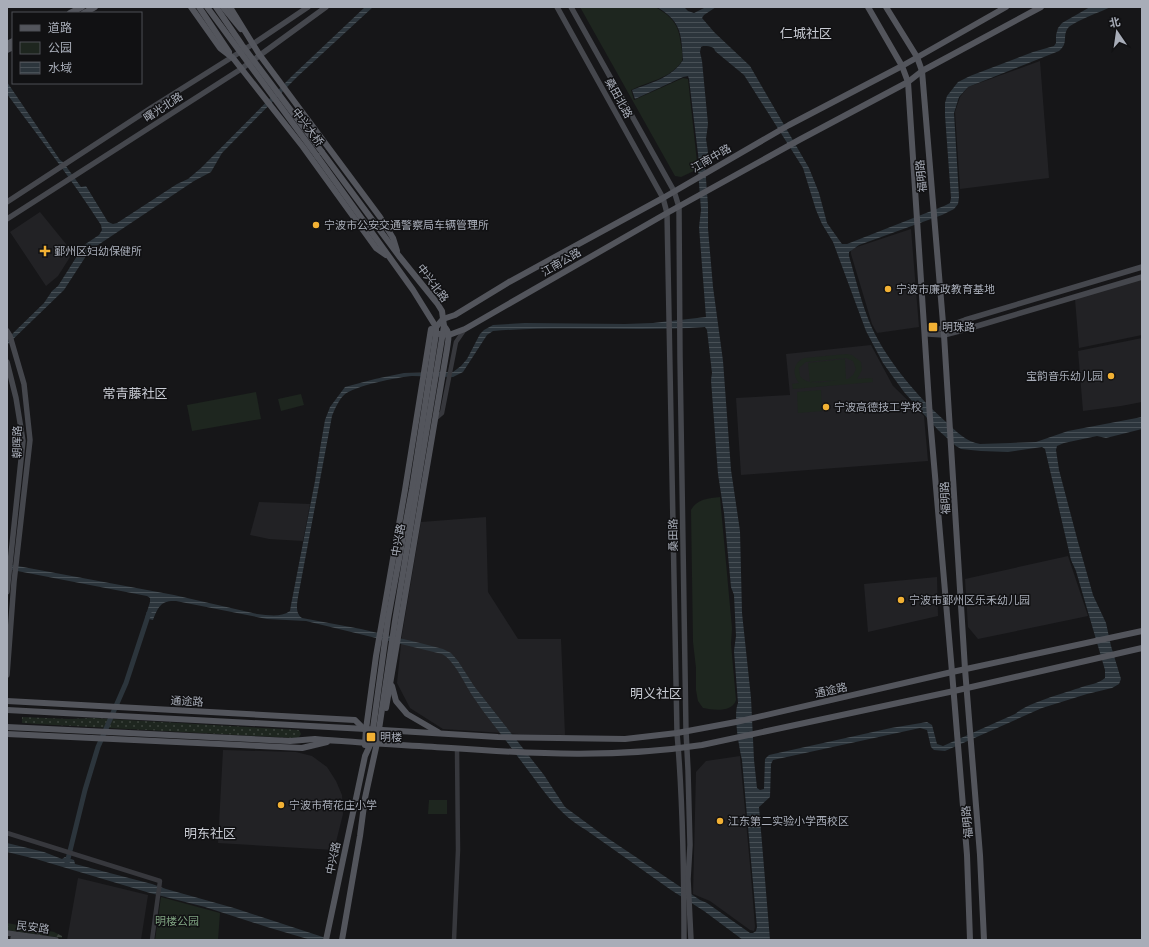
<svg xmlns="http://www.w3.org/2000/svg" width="1149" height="947" viewBox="0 0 1149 947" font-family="'Alegreya Sans','Noto Sans SC',sans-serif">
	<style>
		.built { fill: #222225 }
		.grass { fill: url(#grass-dots) }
		.forest { fill: url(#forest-firs) }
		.park { fill: #1e261f; fill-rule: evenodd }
		.water { fill: url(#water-rules); fill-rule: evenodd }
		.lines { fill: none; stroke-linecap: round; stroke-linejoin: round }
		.canal { stroke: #2c353c; stroke-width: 5 }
		.tertiary { stroke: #37383d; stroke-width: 4.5 }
		.secondary { stroke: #45474d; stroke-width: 5.5 }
		.primary { stroke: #53555c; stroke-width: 6 }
		.primary-bridge { stroke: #53555c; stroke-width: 6 }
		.poi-dot { fill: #f2b134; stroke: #111113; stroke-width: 1.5 }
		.labels { text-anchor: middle; stroke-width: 3; stroke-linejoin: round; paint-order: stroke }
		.street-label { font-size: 11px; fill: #a8adb8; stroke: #111113 }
		.poi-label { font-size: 11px; fill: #a8adb8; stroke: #111113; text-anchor: start }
		.park-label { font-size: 11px; fill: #7fa381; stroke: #111113 }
		.quarter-label { font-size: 13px; fill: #c9ccd4; stroke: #111113 }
	</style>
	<defs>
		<pattern id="grass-dots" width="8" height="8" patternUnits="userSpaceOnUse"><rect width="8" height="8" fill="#1e261f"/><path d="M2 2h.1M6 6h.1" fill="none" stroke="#3c433d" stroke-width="1.8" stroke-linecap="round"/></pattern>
		<pattern id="forest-firs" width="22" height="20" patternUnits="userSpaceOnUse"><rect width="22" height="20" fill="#1e261f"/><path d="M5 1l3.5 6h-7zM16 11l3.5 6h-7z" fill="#3c433d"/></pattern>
		<pattern id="water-rules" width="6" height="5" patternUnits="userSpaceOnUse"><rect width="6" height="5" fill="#2c353c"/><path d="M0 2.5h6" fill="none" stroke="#485056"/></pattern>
	</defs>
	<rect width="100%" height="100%" fill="#161618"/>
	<g class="built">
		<polygon points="1040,61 1049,178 960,189 955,112 960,97 968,87"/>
		<polygon points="40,212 66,244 70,257 58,276 46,286 10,232"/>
		<polygon points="911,229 919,327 877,333 872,324 851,254 851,249"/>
		<polygon points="1142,278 1142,335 1079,348 1075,299"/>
		<polygon points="1142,338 1142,402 1121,406 1083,411 1078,351"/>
		<polygon points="871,345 893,386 924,416 928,461 741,475 736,398 790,395 786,354"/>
		<polygon points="259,502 310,504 303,541 269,539 250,535"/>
		<polygon points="486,517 488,592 518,639 561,639 565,735 518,734 443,729 410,708 397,683 402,635 421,522"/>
		<polygon points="1068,556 1088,616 978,639 968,627 965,579"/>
		<polygon points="937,577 938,616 868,632 864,584"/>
		<polygon points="223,750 296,752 312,756 327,767 336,781 342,795 343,814 334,850 218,843"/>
		<polygon points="740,756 751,876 755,927 754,931 750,930 710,901 693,894 696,772 706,761"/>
		<polygon points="78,878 148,895 141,940 67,940"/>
	</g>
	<polygon class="grass" points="22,717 69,719 93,718 299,730 301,734 299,737 294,738 55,725 22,723"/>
	<polygon class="forest" points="7,923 54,932 62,936 62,938 7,930"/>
	<g class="park">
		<path d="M580,7H655C673,17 679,25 681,45C682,50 683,56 682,61C670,79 649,81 631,90L634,100L683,78L688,79L697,162L696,170L681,177L675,176Z"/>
		<path d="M847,354L852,355L861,362L862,370L857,379L872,378L873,382L793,389L792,384L799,383C792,374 793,363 804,358ZM845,359L808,363L810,382L839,380C827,381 808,387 800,376L799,368L806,362L846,358L853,361L856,369L853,375L848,379H846Z"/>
		<polygon points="821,390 822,411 798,413 797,392"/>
		<polygon points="256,392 261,419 192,431 187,405"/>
		<polygon points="301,394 304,405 281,411 278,399"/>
		<path d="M720,497L732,628L731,644L736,700C732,713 713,710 703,708L698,701L696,690V668L693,642L691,510C697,499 709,498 720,497Z"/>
		<polygon points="429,800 447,800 447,814 428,814"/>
		<polygon points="161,897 220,913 218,940 155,940"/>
	</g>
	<g class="water">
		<path d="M365,7H373L297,77L222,153L211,172L194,181L92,249L88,253L64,290L7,345V339L44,303L52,291L58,286L84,245L99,235L102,230L101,225C72,180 39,137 7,94V82L60,160L63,162L81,187L86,186L108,222L113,224L117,223L177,184L188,179L201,168L292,76Z"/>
		<path d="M657,7H684L688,11L694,13L706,7H716L704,15L702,18L714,32L750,66L809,168L819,193L827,223L842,244H847L944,206L950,203L951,198L945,115V103L947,96L958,82L970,76L1033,52L1054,46L1056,43V35L1058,28L1062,23L1090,7H1111C1102,11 1073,22 1068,28C1062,36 1069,43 1059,51L968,87L959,97L954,113L959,197L958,204L954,209L942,215L859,245L849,252V256C856,280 862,306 872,328C888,362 918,397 945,421C956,431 966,442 980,444L1036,442L1068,431L1142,417V429L1106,438L1097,436L1064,443L1057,446L1056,450L1059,470L1078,542L1093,595L1106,623L1111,646L1121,679L1119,684L1112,688L1087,694L1042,708L945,751L934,750L931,747L927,730L920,728L773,760L771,764L770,797L759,807L770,940H743L704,911L671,890L586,830C555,812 540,785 518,757C504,737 487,718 474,698C465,685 455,661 442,654L306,621L267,619L176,601C161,600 158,607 153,620L145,618L150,602V598L147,596L7,569V564L174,595L257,614C268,615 280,618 290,611L291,605L315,481L321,443L325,420L330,407L345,387L375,379L404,373L453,372L461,366L467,359L480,334L484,330L493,325L525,323L625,324L653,323L706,317L699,227L701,210L698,170L699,162L689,79L688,76L683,77L635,99L632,90C650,83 672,78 683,60C681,34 682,22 657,7ZM703,46C708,46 714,46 715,51L744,75L803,168L816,210L822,224L833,242L866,331L883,363L904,392L938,430L956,446L961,449L981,451L1008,452L1042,447L1045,449L1071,560L1076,571L1105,670V678C1098,684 1090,684 1082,687C1065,693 1027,703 1015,714L943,746L937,744L932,725L927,722L891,728L769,755L765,759L764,789L760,790L757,788L754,760L751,698L742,613L740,531L731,470L723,361L713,287L708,229V205L705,166L708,152L706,139L708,124L702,61L700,52L701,47ZM705,327L707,330L712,373L711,380L718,474L724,513L731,587L734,595L736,636L734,651L738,703C733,714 739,747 742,760L757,927L756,931L753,933H750L707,903L700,900L603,835L565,807L544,775L474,686L458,661L451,653L443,649L420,643L361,629L302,618C295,613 297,604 298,597L332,416C335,409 338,401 344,395C353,386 399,377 412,376C426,376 439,377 453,377L463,372L487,335L493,331C564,325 635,332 705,327Z"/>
		<polygon points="7,843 44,852 62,859 65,857 74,860 75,864 152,884 166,889 234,908 332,940 311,940 267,927 205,907 150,893 36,859 7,852"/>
	</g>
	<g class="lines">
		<polyline class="canal" points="67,863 85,790 98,747 126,683 149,613"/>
		<g class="tertiary">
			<polyline points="435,419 442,413 456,342 465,329"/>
			<polyline points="7,833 160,881 152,940"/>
			<polyline points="454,940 458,850 457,749"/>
		</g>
		<g class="secondary">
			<path d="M557,7L663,198L667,213L677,733C683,802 684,871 684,940"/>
			<polyline points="571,7 674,191 679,207 680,357 686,731 688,770 690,845 688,879 691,940"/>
			<polyline points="7,202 151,108 253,44 308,7"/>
			<polyline points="7,219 241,69 326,7"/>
			<polyline points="7,331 10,336 24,384 30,440 14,582 7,675"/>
			<polyline points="925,334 965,320 1142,267"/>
			<polyline points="928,334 944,335 967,329 1142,277"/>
			<polyline points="7,362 16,398 23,441 7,592"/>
			<polyline points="7,933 56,940"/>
			<polyline points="13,938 29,940"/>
		</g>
		<g class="primary">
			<polyline points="191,7 220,48 233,58 303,147 376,248 386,255"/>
			<polyline points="199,7 229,52"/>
			<polyline points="223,7 241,29"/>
			<polyline points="230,7 259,54 380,217 393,238 397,251"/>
			<polyline points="868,7 902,66 908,82 930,418 952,672 967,855 970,940"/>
			<polyline points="886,7 917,57 922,71 944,335 965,669 980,855 984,940"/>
			<polyline points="1006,7 902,66 789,125 663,198 509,282 455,315 443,319 431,333 449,335 465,329 667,213 799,140 908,82 922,71 1041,7"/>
			<polyline points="70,13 82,7"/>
			<polyline points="84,13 95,7"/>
			<polyline points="7,44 13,41"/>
			<polyline points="7,50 13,47"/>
			<polyline points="322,152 399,256 437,303 442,311 444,326 395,621 377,743 365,798 360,836 342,940"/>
			<polyline points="317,156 413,290 436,327 436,334 412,489 388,619 371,743 365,756 326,940"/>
			<polyline points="392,686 396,701 407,714 438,732"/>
			<polyline points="7,701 355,720 364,729"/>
			<path d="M386,708L447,349C448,340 451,333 444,326"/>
			<polyline points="7,710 366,729 498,737 625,739 677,733 736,722 952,672 1142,631"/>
			<path d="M7,727L290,741L315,739C360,743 406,745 451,748C535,754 618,758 702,745L954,691L1142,648"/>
			<polyline points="7,734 302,748 327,742"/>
			<polyline points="365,745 366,729 376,656 405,490 431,329"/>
		</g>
		<g class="primary-bridge">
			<polyline points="207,7 317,156"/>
			<polyline points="216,7 242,45 322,152"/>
		</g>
	</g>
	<g class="poi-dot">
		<circle cx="316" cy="225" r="4"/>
		<path d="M43 245h4v4h4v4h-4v4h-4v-4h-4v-4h4z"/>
		<circle cx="888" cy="289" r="4"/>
		<rect x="928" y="322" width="10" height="10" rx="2"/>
		<circle cx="1111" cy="376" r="4"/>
		<circle cx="826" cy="407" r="4"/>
		<circle cx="901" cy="600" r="4"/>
		<rect x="366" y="732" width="10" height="10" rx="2"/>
		<circle cx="281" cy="805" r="4"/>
		<circle cx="720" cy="821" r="4"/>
	</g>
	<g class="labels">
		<g class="street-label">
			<text transform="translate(619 98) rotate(61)" y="4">桑田北路</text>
			<text transform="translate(163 107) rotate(-33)" y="4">曙光北路</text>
			<text transform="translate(308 127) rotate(53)" y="4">中兴大桥</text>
			<text transform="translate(711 158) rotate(-30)" y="4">江南中路</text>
			<text transform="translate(921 176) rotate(-95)" y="4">福明路</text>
			<text transform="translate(561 262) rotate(-30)" y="4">江南公路</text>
			<text transform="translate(433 283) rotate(53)" y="4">中兴北路</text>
			<text transform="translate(17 442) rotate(-89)" y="4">朝晖路</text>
			<text transform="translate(945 498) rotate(-93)" y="4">福明路</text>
			<text transform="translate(673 535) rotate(-91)" y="4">桑田路</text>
			<text transform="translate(398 540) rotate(-80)" y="4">中兴路</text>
			<text transform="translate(831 690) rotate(-13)" y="4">通途路</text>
			<text transform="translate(187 701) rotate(3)" y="4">通途路</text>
			<text transform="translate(967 822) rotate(-95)" y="4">福明路</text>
			<text transform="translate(333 858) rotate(-78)" y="4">中兴路</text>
			<text transform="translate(33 927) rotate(8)" y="4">民安路</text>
		</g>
		<g class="poi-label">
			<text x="324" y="229">宁波市公安交通警察局车辆管理所</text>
			<text x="54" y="255">鄞州区妇幼保健所</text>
			<text x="896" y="293">宁波市廉政教育基地</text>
			<text x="942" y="331">明珠路</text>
			<text x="1103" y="380" text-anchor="end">宝韵音乐幼儿园</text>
			<text x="834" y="411">宁波高德技工学校</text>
			<text x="909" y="604">宁波市鄞州区乐禾幼儿园</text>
			<text x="380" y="741">明楼</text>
			<text x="289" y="809">宁波市荷花庄小学</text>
			<text x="728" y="825">江东第二实验小学西校区</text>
		</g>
		<g class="park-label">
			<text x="177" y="925">明楼公园</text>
		</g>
		<g class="quarter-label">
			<text x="806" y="38">仁城社区</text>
			<text x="135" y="398">常青藤社区</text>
			<text x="656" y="698">明义社区</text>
			<text x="210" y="838">明东社区</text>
		</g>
	</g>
	<rect width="1149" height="947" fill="none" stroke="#a8adb8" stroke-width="16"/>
	<rect x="12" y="12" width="130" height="72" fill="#111113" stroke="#4d4f55"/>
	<rect x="20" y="25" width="20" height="6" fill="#53555c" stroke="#4d4f55"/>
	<text x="48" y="32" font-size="12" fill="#a8adb8">道路</text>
	<rect x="20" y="42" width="20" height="12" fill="#1e261f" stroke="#4d4f55"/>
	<text x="48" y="52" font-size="12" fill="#a8adb8">公园</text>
	<rect x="20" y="62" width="20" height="12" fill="url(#water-rules)" stroke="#4d4f55"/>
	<text x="48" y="72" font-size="12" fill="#a8adb8">水域</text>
	<g transform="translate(1117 32) rotate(347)" stroke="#111113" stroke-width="3" paint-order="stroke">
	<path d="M0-3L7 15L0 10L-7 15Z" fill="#a8adb8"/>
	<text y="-6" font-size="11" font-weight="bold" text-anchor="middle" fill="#a8adb8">北</text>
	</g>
</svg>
